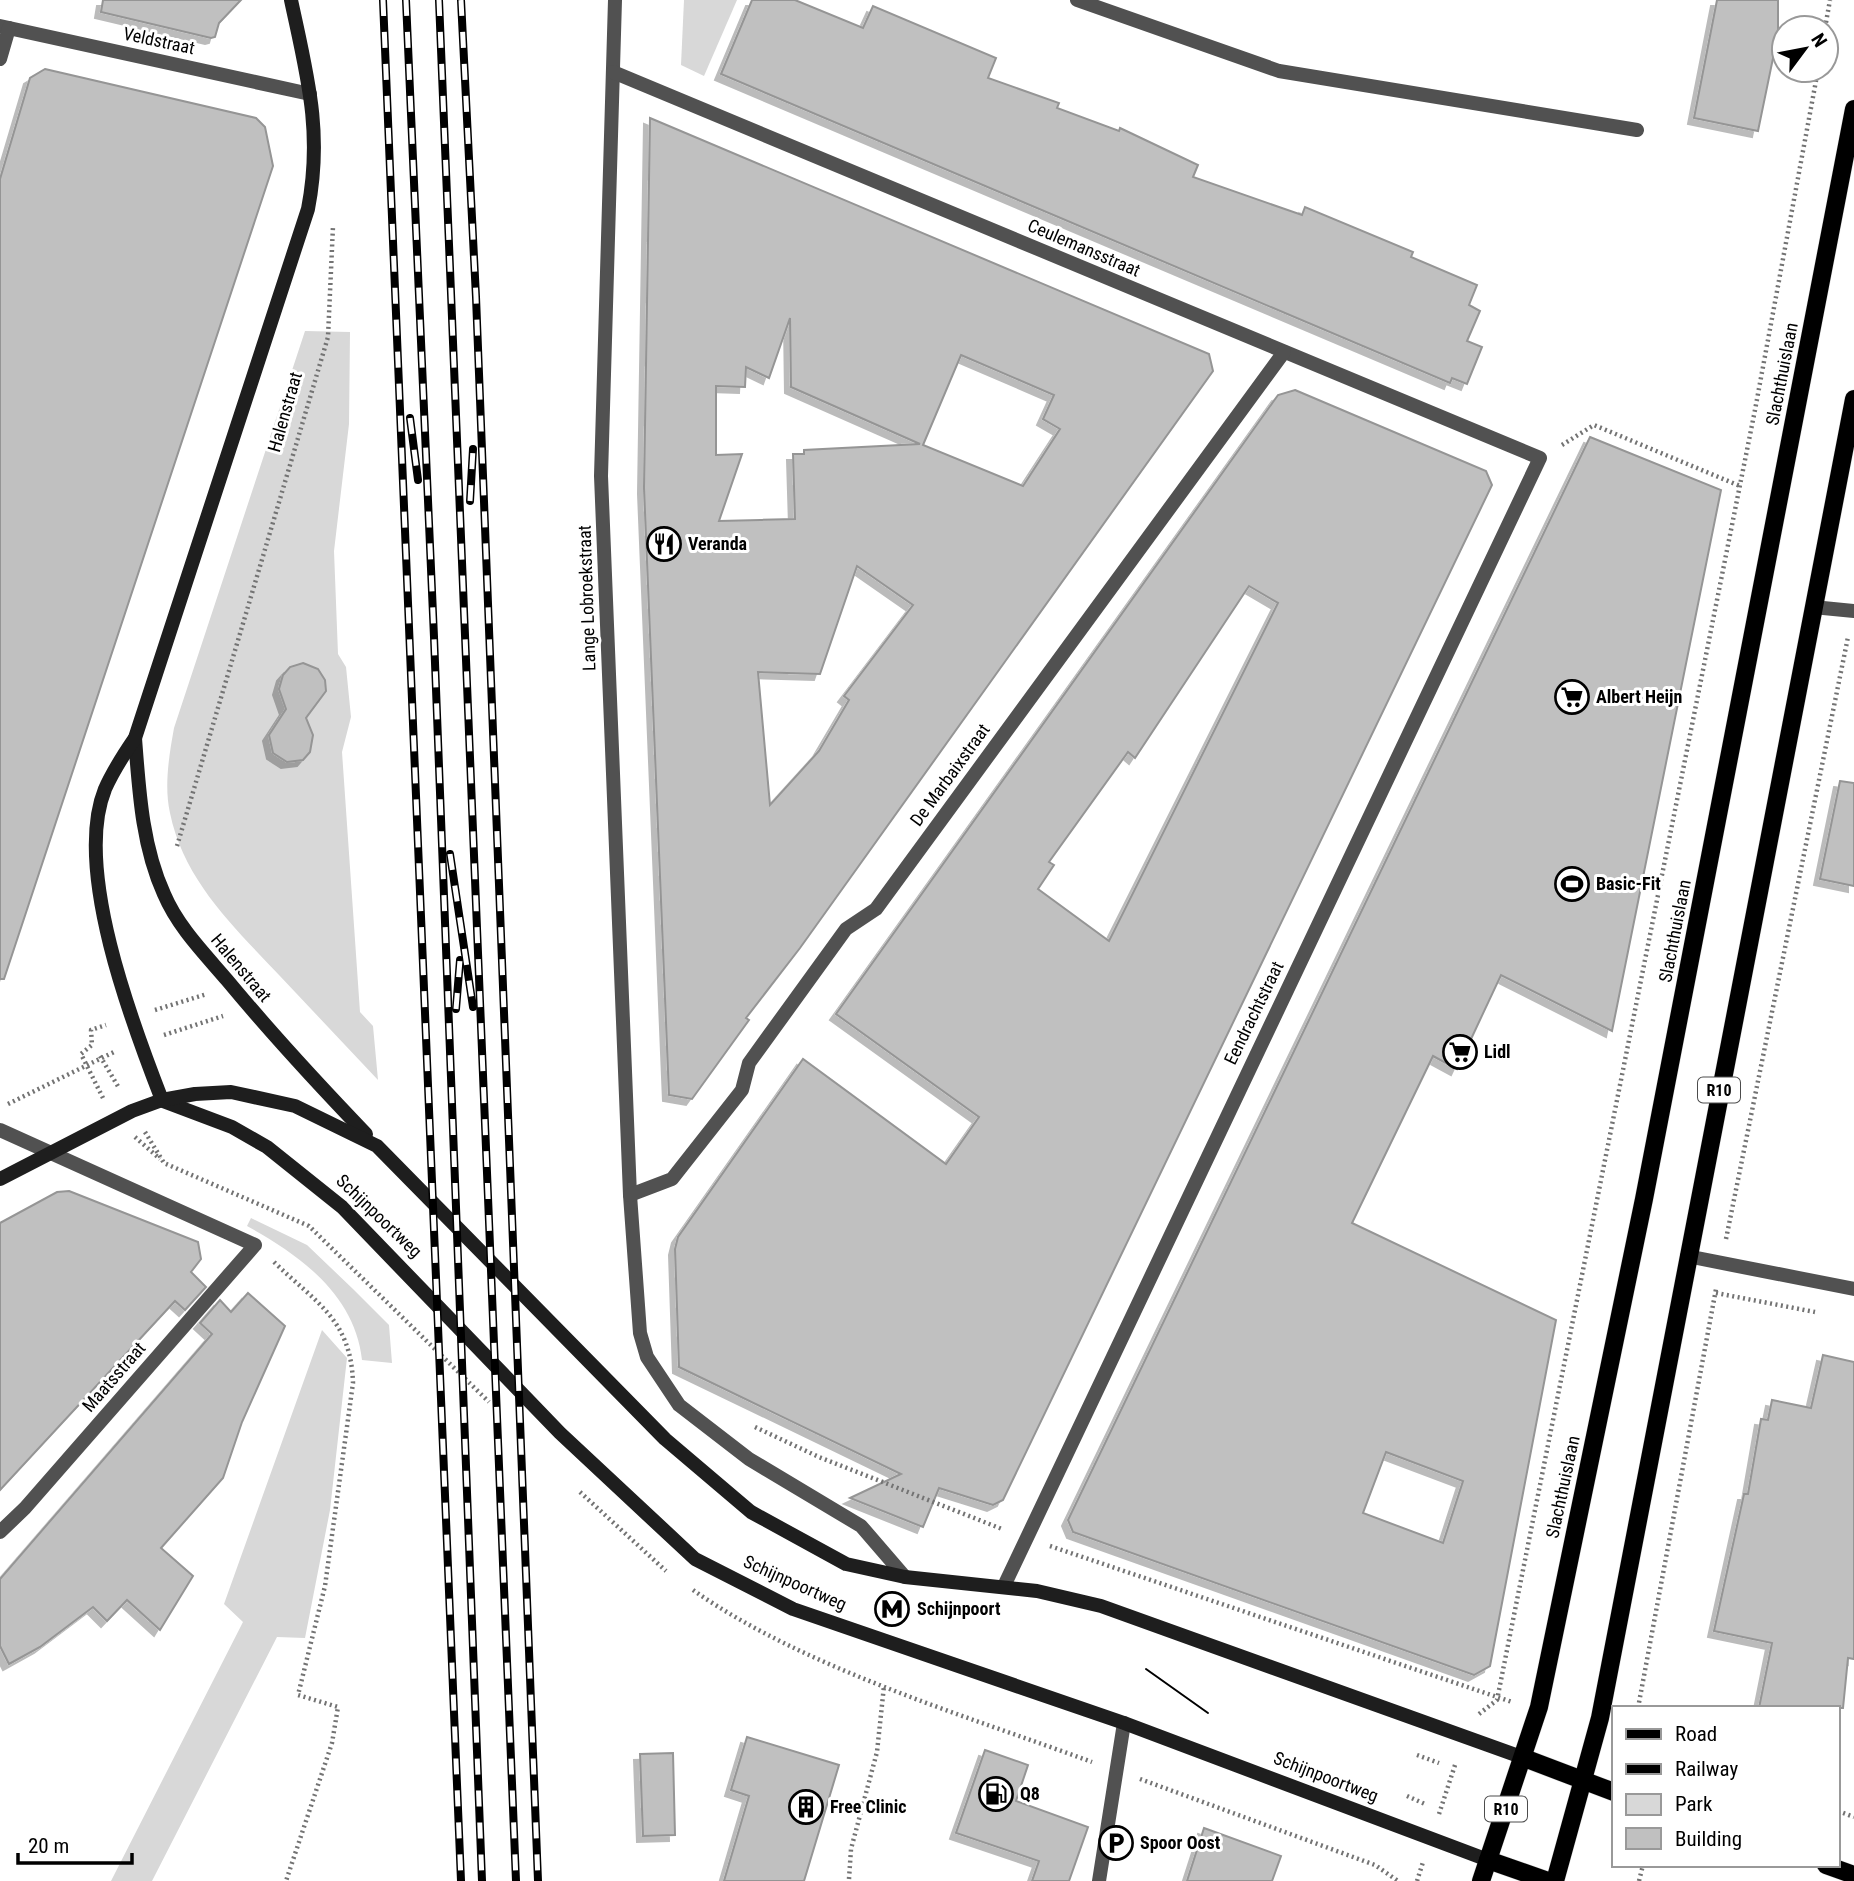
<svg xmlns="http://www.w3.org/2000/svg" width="1854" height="1881" viewBox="0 0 1854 1881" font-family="'Roboto Condensed',sans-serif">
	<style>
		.green { fill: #d8d8d8 }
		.building { fill: #c0c0c0; stroke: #959595; stroke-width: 2; fill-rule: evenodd; filter: url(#shadow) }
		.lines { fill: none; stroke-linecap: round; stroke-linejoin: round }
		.primary-casing { stroke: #dbdbdb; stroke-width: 19 }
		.path { stroke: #737373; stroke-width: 4.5; stroke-dasharray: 2 3.5; stroke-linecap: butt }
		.lane { stroke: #515151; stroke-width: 14 }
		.street { stroke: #515151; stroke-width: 14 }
		.secondary { stroke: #1e1e1e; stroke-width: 14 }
		.primary { stroke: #000; stroke-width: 18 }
		.tram { stroke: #000; stroke-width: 2 }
		.rail-casing { stroke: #000; stroke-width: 8 }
		.rail { stroke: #fff; stroke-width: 5; stroke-dasharray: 16; stroke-linecap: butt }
		.labels { text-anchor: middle; stroke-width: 6; stroke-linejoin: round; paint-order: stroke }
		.shield { fill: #fff; stroke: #4c4c4c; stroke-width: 2 }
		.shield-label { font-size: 16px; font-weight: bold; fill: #000 }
		.street-label { font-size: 18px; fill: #000; stroke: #fff }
		.poi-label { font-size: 18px; font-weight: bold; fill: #000; stroke: #fff; text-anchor: start }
	</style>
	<defs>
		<filter id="shadow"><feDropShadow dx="-6" dy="6" stdDeviation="0" flood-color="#0004"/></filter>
	</defs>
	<rect width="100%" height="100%" fill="#fff"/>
	<g class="green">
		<polygon points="684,0 737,0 704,76 681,65"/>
		<path d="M305,331L350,332L349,424L334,551L338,654L346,667L351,717L342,752L360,1012L373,1026L378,1080C345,1045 312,1010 279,975C234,927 184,881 170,813C164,786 169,756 174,728Z"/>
		<path d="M251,1218L307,1245L353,1289L389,1325L392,1363L362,1360C355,1295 300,1255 247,1226Z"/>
		<polygon points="322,1330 347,1358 330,1510 305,1638 277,1637 152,1881 111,1881 243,1622 224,1604"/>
	</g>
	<g class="building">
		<polygon points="103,0 241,0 219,23 215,37 211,38 101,12"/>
		<polygon points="752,0 795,0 863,28 873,6 996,58 988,78 1059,103 1057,108 1119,131 1120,128 1198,165 1193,177 1302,215 1305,207 1413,252 1411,257 1477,285 1469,305 1480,311 1467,341 1482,347 1467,384 1452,378 1450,383 721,74"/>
		<polygon points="1717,0 1778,0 1778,34 1758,131 1694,118"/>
		<polygon points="45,69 256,118 265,127 273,166 4,979 0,979 0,179 30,78"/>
		<path d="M650,118L1209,354L1213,371L800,948L746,1018L749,1020L692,1099L669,1095L644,488ZM790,318L791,387L920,444L804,450V454H793L795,519L719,521L742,454L716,455V386L745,387L746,367L769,378ZM961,355L1054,395L1043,419L1060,429L1023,486L923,445ZM857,566L913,605L844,696L849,700L819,751L770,805L758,672L820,674Z"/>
		<path d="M1295,390L1486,471L1492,485L1003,1500L993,1505L939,1488L923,1527L850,1498L901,1474L679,1367L675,1249L678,1237L803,1059L946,1164L979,1117L836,1014L1278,395ZM1249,586L1278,603L1109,941L1038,889L1054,865L1049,862L1128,752L1135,758Z"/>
		<path d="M1590,437L1721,490L1612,1031L1501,975L1457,1069L1433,1056L1352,1223L1556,1320L1490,1666L1474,1675L1073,1532L1068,1520ZM1386,1452L1463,1481L1443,1543L1363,1513Z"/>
		<polygon points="303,663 318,669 325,680 326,691 306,718 313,735 310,752 303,760 287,762 273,753 269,735 286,709 279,689 283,675 290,667"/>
		<polygon points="1840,781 1854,783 1854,886 1820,879"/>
		<polygon points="69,1191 198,1242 201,1259 191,1272 206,1287 185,1310 175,1301 0,1490 0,1223 57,1192"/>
		<polygon points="248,1293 285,1326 242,1422 223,1478 161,1548 193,1576 160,1630 127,1600 107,1621 93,1607 40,1647 9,1664 0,1646 0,1579 212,1334 200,1323 220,1300 231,1312"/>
		<polygon points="1823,1355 1854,1362 1854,1659 1848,1658 1843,1708 1759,1708 1772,1643 1714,1631 1744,1494 1748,1494 1761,1419 1768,1420 1772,1400 1811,1408"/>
		<polygon points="747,1737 839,1765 804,1881 724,1881 749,1796 731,1790"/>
		<polygon points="985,1750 1028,1765 1016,1801 1088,1827 1069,1881 1032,1881 1039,1861 956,1833"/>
		<polygon points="673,1753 675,1835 643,1836 640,1754"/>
		<polygon points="1204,1828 1281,1856 1272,1881 1187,1881"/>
	</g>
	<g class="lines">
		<g class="primary-casing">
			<g id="primary">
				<polyline points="1524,1758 1614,1792"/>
				<polyline points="1488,1860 1548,1881"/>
				<polyline points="1826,1865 1854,1875"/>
				<polyline points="1481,1881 1539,1707 1644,1199 1854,109"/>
				<polyline points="1555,1881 1600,1718 1854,399"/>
			</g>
		</g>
		<g class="path">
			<polyline points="1825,28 1830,0"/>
			<polyline points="1562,445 1594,425 1740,486"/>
			<polyline points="177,846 328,337 333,226"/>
			<polyline points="155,1010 207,994"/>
			<polyline points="164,1035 223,1016"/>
			<polyline points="100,1056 119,1088"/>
			<polyline points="103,1098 81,1054 92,1045 91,1030 106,1025"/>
			<polyline points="8,1104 116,1051"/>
			<polyline points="145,1132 164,1163 309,1226 489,1402"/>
			<polyline points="135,1137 160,1159"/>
			<polyline points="1726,1239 1848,637"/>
			<path d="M274,1262C316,1303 351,1319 353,1383L325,1586L298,1695L338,1707L332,1743L286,1881"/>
			<polyline points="1716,1293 1815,1312"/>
			<polyline points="755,1427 819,1457 1002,1529"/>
			<polyline points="580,1492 666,1571"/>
			<polyline points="1050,1546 1512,1702"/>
			<path d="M693,1590C804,1668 964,1715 1092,1762"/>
			<polyline points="1638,1708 1716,1289"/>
			<polyline points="1479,1714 1497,1700 1755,410 1818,70"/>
			<polyline points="1417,1755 1439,1763"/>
			<polyline points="1140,1779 1375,1865 1398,1881"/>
			<polyline points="1407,1796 1425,1804"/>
			<polyline points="1838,1811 1854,1817"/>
			<polyline points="1439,1814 1456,1762"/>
			<polyline points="849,1879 851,1849 877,1752 884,1686"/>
			<polyline points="1417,1881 1423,1862"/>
			<polyline points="1639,1881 1643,1865"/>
		</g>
		<g class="lane">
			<polyline points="1077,0 1279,71 1637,130"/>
			<polyline points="1813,607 1854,611"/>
			<polyline points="1687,1256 1854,1289"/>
			<polyline points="1099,1881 1124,1723"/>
		</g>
		<g class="street">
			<polyline points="615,0 601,476 630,1195 640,1333 647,1357 679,1405 749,1459 861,1526 905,1577"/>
			<polyline points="0,26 310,94"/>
			<polyline points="0,59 9,28"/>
			<polyline points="613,72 1540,458 1004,1586"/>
			<polyline points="0,1130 255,1245 25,1508 0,1532"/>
			<polyline points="630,1195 672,1179 742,1090 749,1063 846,929 876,909 1284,352"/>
		</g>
		<g class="secondary">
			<path d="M135,738C139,790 142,846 164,894C178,927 204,953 227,980C271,1033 318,1084 366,1134"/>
			<path d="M162,1100C132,1023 73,868 105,789C113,771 124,754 135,738L308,209C323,132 307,75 291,0"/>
			<polyline points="163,1101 232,1127 267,1147 342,1207 560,1433 695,1559 793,1609 1124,1723 1488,1860"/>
			<polyline points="0,1179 132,1111 162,1100 195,1094 231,1092 295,1106 377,1146 665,1439 751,1512 846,1564 905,1577 1037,1591 1101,1606 1524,1758"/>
		</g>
		<use href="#primary" class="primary"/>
		<polyline class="tram" points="1146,1669 1208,1713"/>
		<g class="rail-casing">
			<g id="rail">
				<polyline points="383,0 461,1881"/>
				<polyline points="406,0 434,637 482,1881"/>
				<polyline points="439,0 516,1881"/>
				<polyline points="461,0 476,297 538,1881"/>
				<polyline points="410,418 418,480"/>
				<polyline points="470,501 473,449"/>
				<polyline points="450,854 473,1007"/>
				<polyline points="456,1009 460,960"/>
			</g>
		</g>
		<use href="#rail" class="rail"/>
	</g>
	<defs>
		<g id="restaurant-ring" transform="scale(1.75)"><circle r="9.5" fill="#fff" stroke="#000" stroke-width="1.5"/><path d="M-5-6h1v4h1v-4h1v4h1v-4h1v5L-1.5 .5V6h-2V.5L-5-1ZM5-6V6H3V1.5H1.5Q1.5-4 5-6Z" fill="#000"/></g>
		<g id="supermarket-ring" transform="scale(1.75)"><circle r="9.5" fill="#fff" stroke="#000" stroke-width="1.5"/><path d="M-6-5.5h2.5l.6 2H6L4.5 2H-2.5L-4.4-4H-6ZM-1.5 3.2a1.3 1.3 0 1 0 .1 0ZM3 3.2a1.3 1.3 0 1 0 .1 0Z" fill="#000"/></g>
		<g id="stadium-ring" transform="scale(1.75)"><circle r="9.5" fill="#fff" stroke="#000" stroke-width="1.5"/><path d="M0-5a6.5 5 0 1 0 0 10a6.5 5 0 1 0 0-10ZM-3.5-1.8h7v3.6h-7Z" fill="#000"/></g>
		<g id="metro-ring" transform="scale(1.75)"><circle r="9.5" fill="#fff" stroke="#000" stroke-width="1.5"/><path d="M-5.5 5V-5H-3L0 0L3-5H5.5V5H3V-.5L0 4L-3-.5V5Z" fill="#000"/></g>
		<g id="fuel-ring" transform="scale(1.75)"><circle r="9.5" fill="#fff" stroke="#000" stroke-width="1.5"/><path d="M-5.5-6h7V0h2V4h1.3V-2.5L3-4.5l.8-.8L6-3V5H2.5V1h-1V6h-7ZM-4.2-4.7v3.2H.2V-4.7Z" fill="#000"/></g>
		<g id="building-ring" transform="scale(1.75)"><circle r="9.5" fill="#fff" stroke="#000" stroke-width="1.5"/><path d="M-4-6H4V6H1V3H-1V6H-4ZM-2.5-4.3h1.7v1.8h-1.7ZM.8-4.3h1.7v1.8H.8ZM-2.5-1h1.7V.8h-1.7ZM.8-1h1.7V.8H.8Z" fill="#000"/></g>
		<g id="parking-ring" transform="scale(1.75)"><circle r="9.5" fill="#fff" stroke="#000" stroke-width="1.5"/><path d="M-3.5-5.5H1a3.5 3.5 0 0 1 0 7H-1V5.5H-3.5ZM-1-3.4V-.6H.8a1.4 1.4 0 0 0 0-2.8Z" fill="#000"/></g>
	</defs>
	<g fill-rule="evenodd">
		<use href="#restaurant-ring" x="664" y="544"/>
		<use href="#supermarket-ring" x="1572" y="697"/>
		<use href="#stadium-ring" x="1572" y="884"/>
		<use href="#supermarket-ring" x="1460" y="1052"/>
		<use href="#metro-ring" x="892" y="1609"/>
		<use href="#fuel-ring" x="996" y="1794"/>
		<use href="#building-ring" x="806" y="1807"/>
		<use href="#parking-ring" x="1116" y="1843"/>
	</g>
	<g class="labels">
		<g class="shield">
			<rect x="1698" y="1077.5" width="42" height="25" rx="5"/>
			<rect x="1485" y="1796.5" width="42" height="25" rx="5"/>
		</g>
		<g class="shield-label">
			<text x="1719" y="1096">R10</text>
			<text x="1506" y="1815">R10</text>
		</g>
		<g class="street-label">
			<text transform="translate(159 41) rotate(12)" y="6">Veldstraat</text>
			<text transform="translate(1084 248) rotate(23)" y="6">Ceulemansstraat</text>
			<text transform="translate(1782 374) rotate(-79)" y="6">Slachthuislaan</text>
			<text transform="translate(285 412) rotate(-74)" y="6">Halenstraat</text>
			<text transform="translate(587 598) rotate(-92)" y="6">Lange Lobroekstraat</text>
			<text transform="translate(950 775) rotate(-54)" y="6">De Marbaixstraat</text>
			<text transform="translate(1675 931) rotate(-79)" y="6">Slachthuislaan</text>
			<text transform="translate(241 968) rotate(50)" y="6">Halenstraat</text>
			<text transform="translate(1254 1013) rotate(-64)" y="6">Eendrachtstraat</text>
			<text transform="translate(379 1216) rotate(44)" y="6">Schijnpoortweg</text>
			<text transform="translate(114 1377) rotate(-49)" y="6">Maatsstraat</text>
			<text transform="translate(1563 1487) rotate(-78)" y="6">Slachthuislaan</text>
			<text transform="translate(795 1583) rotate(24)" y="6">Schijnpoortweg</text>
			<text transform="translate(1326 1777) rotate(21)" y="6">Schijnpoortweg</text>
		</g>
		<g class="poi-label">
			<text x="688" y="550">Veranda</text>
			<text x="1596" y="703">Albert Heijn</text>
			<text x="1596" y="890">Basic-Fit</text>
			<text x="1484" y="1058">Lidl</text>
			<text x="917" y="1615">Schijnpoort</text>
			<text x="1020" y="1800">Q8</text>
			<text x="830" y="1813">Free Clinic</text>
			<text x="1140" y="1849">Spoor Oost</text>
		</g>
	</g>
	<rect x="1612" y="1706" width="228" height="161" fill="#ffffff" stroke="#999999" stroke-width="2"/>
	<rect x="1626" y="1729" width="35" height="10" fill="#000000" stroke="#999999" stroke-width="2"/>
	<text x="1675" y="1741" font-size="21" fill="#000000">Road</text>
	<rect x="1626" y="1764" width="35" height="10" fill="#000000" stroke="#999999" stroke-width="2"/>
	<text x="1675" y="1776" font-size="21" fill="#000000">Railway</text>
	<rect x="1626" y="1794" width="35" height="21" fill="#d8d8d8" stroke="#999999" stroke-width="2"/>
	<text x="1675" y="1811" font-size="21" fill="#000000">Park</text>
	<rect x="1626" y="1828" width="35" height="21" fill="#c0c0c0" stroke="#999999" stroke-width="2"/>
	<text x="1675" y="1846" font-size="21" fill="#000000">Building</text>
	<g transform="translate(1805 49) rotate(58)"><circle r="33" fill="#ffffff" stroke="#999999" stroke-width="2"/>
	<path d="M0-5L12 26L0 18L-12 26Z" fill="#000000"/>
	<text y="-10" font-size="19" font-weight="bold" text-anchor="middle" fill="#000000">N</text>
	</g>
	<path d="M18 1853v10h114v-10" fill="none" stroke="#000000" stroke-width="3.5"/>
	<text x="28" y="1853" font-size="21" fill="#000000" stroke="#ffffff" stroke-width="5" paint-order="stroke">20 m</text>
</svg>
